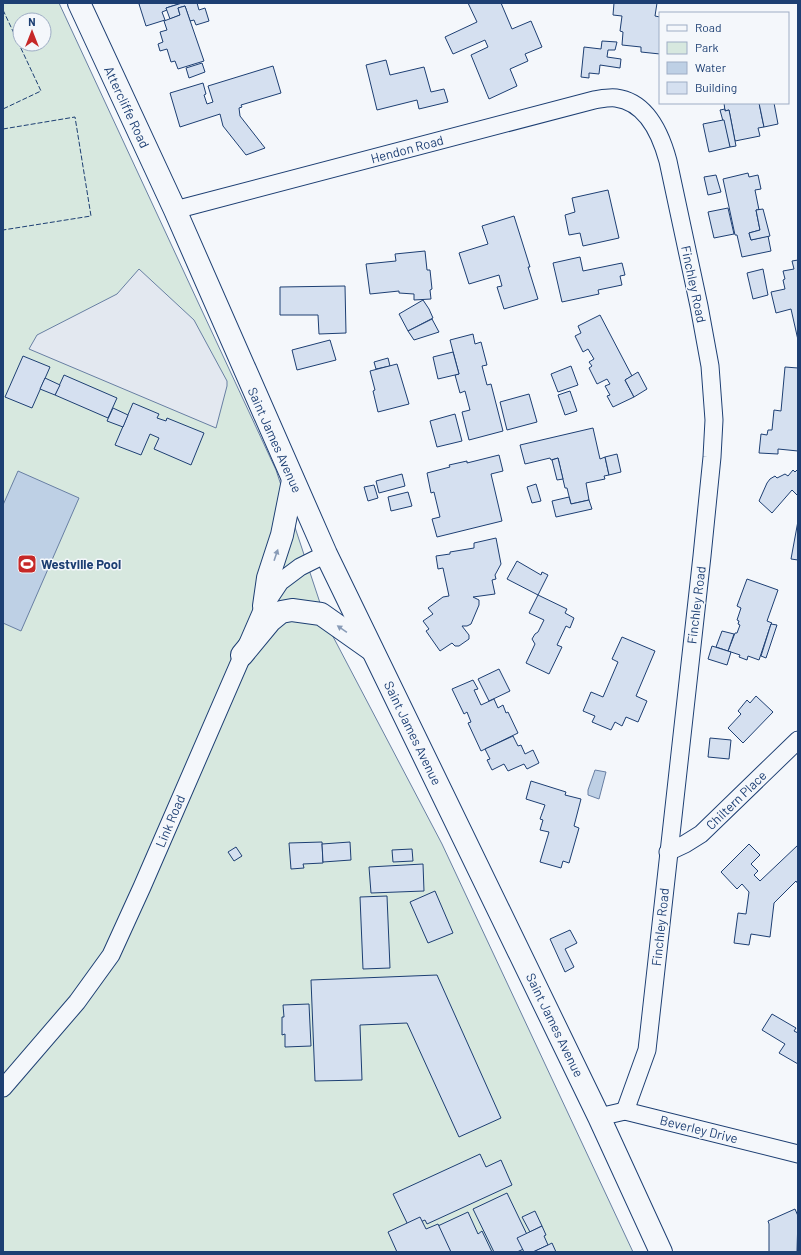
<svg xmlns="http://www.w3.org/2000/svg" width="801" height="1255" viewBox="0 0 801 1255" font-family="Barlow,sans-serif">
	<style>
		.green { fill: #d7e8df; stroke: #687fa3; fill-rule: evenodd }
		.parking { fill: #e3e8f0; stroke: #687fa3 }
		.water { fill: #bed0e5; stroke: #687fa3 }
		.building { fill: #d5e0f0; stroke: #1d3f73 }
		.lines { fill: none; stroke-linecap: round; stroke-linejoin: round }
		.minor-casing { stroke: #1d3f73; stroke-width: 19 }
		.secondary-casing { stroke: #1d3f73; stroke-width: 24 }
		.minor { stroke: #f4f7fb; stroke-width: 17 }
		.secondary { stroke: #f4f7fb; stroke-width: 22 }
		.fence { stroke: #1d3f73; stroke-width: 1; stroke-dasharray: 5 2; stroke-linecap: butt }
		.oneway { fill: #889bb7 }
		.labels { text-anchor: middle; stroke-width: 3; stroke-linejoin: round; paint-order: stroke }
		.street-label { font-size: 13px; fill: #1d3f73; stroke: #f4f7fb }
		.poi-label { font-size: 13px; font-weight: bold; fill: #1d3f73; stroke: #f4f7fb; text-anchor: start }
	</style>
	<rect width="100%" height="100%" fill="#f4f7fb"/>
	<path class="green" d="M3,3H59L276,470L328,627L442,844L633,1252H3ZM20,20H44V44H20Z"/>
	<polygon class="parking" points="139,269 194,320 227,381 227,386 216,428 29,349 37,335 117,294"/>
	<g class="water">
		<polygon points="18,471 79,498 21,631 3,623 3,505"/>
		<polygon points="595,770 606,772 599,799 588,795 588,790"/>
	</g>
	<g class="building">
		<polygon points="142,3 182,3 166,8 167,10 162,12 165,20 146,26 139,4"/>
		<polygon points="182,3 197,3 199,10 205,8 209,21 196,25 194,20 190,21 185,6 178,8 180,15 170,19 166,8"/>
		<polygon points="468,3 501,3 512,29 531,21 542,47 525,54 528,61 510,69 517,86 489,99 471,55 488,47 485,40 453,54 445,37 477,22"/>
		<polygon points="614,3 657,3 655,16 660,17 660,54 641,52 641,47 622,45 623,32 620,31 622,16 613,15"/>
		<polygon points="185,6 204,61 178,69 175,61 171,62 167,49 160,51 158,44 163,42 160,32 167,30 164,21 180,15 178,8"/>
		<polygon points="602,41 617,42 615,50 608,50 607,57 621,59 620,68 600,65 599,74 589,73 589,78 581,77 584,47 601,49"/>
		<polygon points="386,60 390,75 424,67 431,92 444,89 448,102 419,109 417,100 377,110 366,65"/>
		<polygon points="202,63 205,72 189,78 186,68"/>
		<polygon points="273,66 281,93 241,105 242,107 239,108 240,116 265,148 246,155 223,126 220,114 180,127 170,93 203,83 206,94 204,95 207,104 213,102 208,86"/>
		<polygon points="724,103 759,103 764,127 758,128 760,136 735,141 729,110 725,111"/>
		<polygon points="759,103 774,103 778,124 764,127"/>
		<polygon points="725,109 725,111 729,110 736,146 730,147 720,110"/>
		<polygon points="723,120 724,120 730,147 709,152 703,124"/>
		<polygon points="748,173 749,177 758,175 761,189 755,190 759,210 756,210 760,230 749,233 751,240 768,236 771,251 742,257 737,235 735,235 723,179"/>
		<polygon points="716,175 721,192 708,195 704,177"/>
		<polygon points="608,190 619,238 583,246 580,233 569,235 565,215 575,212 572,198"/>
		<polygon points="728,208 734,234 714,238 708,212"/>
		<polygon points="763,209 770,236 751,240 749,233 760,230 756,210"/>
		<polygon points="514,216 530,267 528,267 538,299 504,309 497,287 502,286 499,275 469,284 459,253 488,244 482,226"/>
		<polygon points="425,251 427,270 430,270 432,289 430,290 431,299 414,300 414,294 399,293 399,291 370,294 366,264 396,261 395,254"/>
		<polygon points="580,257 583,271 622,263 625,275 620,276 622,285 598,290 599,294 562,302 553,263"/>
		<polygon points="798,260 798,340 791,309 776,313 771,292 785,289 783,280 785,279 783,271 794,269 792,261"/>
		<polygon points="763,269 768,295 753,299 747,273"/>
		<polygon points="345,286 346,333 319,334 318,315 280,315 280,287"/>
		<polygon points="423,300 429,309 433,318 408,331 399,314"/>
		<polygon points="600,315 632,376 625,380 634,397 613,407 607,396 610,395 605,386 610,384 607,379 597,384 589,368 592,366 589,362 594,359 588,349 583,352 575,336 581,333 578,326"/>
		<polygon points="432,319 439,332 414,340 408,331"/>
		<polygon points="473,334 475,344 481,342 487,365 482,366 487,385 491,384 503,431 469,440 462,412 470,410 465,391 460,393 455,375 459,374 450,340"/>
		<polygon points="330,340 336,360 297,370 292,350"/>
		<polygon points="453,352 459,374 438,379 433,357"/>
		<polygon points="23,356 50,367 32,408 5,397"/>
		<polygon points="388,358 390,366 376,369 374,362"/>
		<polygon points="397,364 409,404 378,412 373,391 375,390 370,371"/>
		<polygon points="571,366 578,385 558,392 551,374"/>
		<polygon points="785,367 798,368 798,451 778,449 778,454 759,453 761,434 767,435 768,430 772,430 774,410 781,411"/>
		<polygon points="638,372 647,389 634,397 625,380"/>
		<polygon points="64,375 117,398 108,418 55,395"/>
		<polygon points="45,378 60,385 55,395 40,389"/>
		<polygon points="570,391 577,411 565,415 558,395"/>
		<polygon points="529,394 537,422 507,430 500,402"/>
		<polygon points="133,403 159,414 157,418 166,421 167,418 204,433 191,465 154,449 159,438 150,434 141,455 115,445"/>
		<polygon points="113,408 128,415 123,427 107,421"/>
		<polygon points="455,414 462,441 437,447 430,421"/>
		<polygon points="593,428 600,459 605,457 609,475 604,476 605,479 586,483 589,500 571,504 567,488 565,488 558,458 551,460 550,458 525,464 520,445"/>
		<polygon points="617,454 621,472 609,475 605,457"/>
		<polygon points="499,455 503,471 491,474 502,521 437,537 432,519 440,517 434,492 431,493 427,473 450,467 449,465 467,461 467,463"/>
		<polygon points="558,458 563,479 557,480 552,460"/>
		<polygon points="798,469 798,496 792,490 772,513 759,501 767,483 770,479 775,476 777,478 785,474 788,476 793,470 795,472"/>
		<polygon points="402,474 405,486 379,493 376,481"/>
		<polygon points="536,484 541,501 532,503 527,487"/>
		<polygon points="374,485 378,498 368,501 364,487"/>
		<polygon points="408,492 412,506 391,511 388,497"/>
		<polygon points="569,497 571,504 589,500 592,509 556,517 552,501"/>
		<polygon points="798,521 798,560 791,559"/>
		<polygon points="496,538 501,564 495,575 496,579 492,580 495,594 473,597 479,600 479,605 471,624 467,626 462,626 469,635 469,639 459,646 455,646 452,643 440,651 426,631 429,629 423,621 433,614 428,608 443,597 449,596 443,568 438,569 436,556 450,554 450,552 474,548 474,543"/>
		<polygon points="517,561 541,575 542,572 548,575 538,595 507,579"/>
		<polygon points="747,579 778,590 767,621 772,623 771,624 759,660 748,656 747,660 739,657 740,655 728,651 735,633 737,633 740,625 738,624 739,621 737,620 741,608 737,606"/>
		<polygon points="538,595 567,609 565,613 574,618 570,628 566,626 557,645 562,647 549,674 526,663 535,644 532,639 535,634 538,632 544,620 529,613"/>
		<polygon points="771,624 777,625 766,658 761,656"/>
		<polygon points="722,631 734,634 728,651 716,647"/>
		<polygon points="622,637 655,651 636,696 647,701 638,722 626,717 622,726 615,722 611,730 592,722 595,716 583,711 591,692 603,697 618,662 612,659"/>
		<polygon points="712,646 731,652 727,665 708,659"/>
		<polygon points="499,669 510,691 489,701 478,679"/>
		<polygon points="473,680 478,689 474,690 481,705 494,699 498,708 503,705 506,713 508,712 518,733 481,751 468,723 471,722 467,712 464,714 452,689"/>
		<polygon points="756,696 773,712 743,743 728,728 741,714 738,711 747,700 750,703"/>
		<polygon points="513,736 518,746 521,745 525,754 533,750 539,763 527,769 524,764 508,771 504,764 492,770 487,760 490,759 485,749"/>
		<polygon points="710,738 731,740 729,759 708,757"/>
		<polygon points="531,781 566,792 565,795 581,799 574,826 579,828 569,863 563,861 561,868 540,862 549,832 540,830 543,820 540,819 545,805 526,799"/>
		<polygon points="322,842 323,863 303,864 304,868 291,869 289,843"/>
		<polygon points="350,842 351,860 323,862 322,844"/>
		<polygon points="749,844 760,855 751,864 758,871 754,875 760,881 798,845 798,884 796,881 774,903 770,937 751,934 749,945 734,943 738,913 746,914 749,892 742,884 737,889 721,872"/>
		<polygon points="236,847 242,856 234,861 228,852"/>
		<polygon points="412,849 413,861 393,862 392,850"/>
		<polygon points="423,864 424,891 371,893 369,867"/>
		<polygon points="435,891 453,933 428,943 410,902"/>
		<polygon points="387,896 390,968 363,969 360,897"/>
		<polygon points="570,930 577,943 565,949 574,967 565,972 550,939"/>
		<polygon points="437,975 501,1118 459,1137 407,1023 360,1025 362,1080 315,1081 311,980"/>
		<polygon points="309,1004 311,1046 285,1047 285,1034 282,1035 282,1017 284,1017 283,1005"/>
		<polygon points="772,1014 796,1028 794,1031 798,1033 798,1064 779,1053 785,1044 762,1030"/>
		<polygon points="480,1154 486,1167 501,1160 512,1185 427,1224 425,1220 409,1227 393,1194"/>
		<polygon points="507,1193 532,1245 517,1252 494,1252 473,1209"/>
		<polygon points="795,1209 798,1216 797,1252 769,1252 769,1224 768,1221"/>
		<polygon points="535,1211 542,1226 530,1232 522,1217"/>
		<polygon points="468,1212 478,1234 482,1231 492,1252 437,1252 427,1231"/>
		<polygon points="420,1217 426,1229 438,1224 451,1252 397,1252 388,1232"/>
		<polygon points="542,1226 546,1235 544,1236 548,1245 533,1252 524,1252 517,1238"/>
		<polygon points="552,1243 556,1252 533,1252 548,1245"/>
	</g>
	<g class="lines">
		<g class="minor-casing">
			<g id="minor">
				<path d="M175,210L594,100C601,99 609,97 616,98C647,102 661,135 668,161L699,306L710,366L714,420L712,457L702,556L647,1050L625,1111"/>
				<polyline points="668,852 685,844 701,834 798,740"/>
				<polyline points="3,1088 77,1002 111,955 142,887 264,606 280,582 300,567 326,554"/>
				<polyline points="599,1117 625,1111 798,1154"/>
			</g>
		</g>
		<g class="secondary-casing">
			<g id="secondary">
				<polyline points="79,3 175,210 326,554 599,1117 661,1252"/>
				<polyline points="264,606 268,578 282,535 293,480"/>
				<polyline points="242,655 270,621 281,612 292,610 321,614 372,650"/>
			</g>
		</g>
		<use href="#minor" class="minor"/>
		<use href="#secondary" class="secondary"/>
		<g class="fence">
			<polyline points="3,10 41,91 3,109"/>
			<polyline points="3,129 75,117 91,216 3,230"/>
		</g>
	</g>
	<defs><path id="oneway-solid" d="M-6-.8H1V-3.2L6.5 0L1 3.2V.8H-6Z"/></defs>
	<g class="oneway">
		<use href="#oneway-solid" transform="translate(276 555) rotate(-71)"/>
		<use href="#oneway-solid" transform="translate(342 629) rotate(-145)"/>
	</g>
	<defs>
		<g id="stadium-square" transform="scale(1)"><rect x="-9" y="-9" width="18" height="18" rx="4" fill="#c62828" stroke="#f4f7fb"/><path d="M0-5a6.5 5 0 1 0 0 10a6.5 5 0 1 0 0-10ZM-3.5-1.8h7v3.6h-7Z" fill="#fff"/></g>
	</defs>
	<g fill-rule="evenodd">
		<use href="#stadium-square" x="27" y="564"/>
	</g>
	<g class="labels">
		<g class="street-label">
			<text transform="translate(127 107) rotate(65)" y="5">Attercliffe Road</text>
			<text transform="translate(407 149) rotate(-15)" y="5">Hendon Road</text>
			<text transform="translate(694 284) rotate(78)" y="5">Finchley Road</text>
			<text transform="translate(275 440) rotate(66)" y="5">Saint James Avenue</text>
			<text transform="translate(696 605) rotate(-83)" y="5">Finchley Road</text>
			<text transform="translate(413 733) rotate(64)" y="5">Saint James Avenue</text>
			<text transform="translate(736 800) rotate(-44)" y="5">Chiltern Place</text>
			<text transform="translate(170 821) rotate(-67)" y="5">Link Road</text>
			<text transform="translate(660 927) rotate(-84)" y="5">Finchley Road</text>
			<text transform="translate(555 1025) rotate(64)" y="5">Saint James Avenue</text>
			<text transform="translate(699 1129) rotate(14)" y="5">Beverley Drive</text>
		</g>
		<g class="poi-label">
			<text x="41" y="569">Westville Pool</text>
		</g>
	</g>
	<rect width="801" height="1255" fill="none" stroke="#1d3f73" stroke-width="8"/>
	<rect x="659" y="12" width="130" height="92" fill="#f4f7fb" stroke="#9eadc5"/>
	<rect x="667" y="25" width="20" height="6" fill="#f4f7fb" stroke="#9eadc5"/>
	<text x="695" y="32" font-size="12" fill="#1d3f73">Road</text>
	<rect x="667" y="42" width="20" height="12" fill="#d7e8df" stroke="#9eadc5"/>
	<text x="695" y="52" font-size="12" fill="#1d3f73">Park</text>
	<rect x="667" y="62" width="20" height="12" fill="#bed0e5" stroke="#9eadc5"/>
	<text x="695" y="72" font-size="12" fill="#1d3f73">Water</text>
	<rect x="667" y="82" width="20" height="12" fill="#d5e0f0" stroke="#9eadc5"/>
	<text x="695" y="92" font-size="12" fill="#1d3f73">Building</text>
	<g transform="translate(32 32)"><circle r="19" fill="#f4f7fb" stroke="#9eadc5"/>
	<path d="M0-3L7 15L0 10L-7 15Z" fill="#c62828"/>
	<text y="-6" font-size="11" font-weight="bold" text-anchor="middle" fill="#1d3f73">N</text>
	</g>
</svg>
